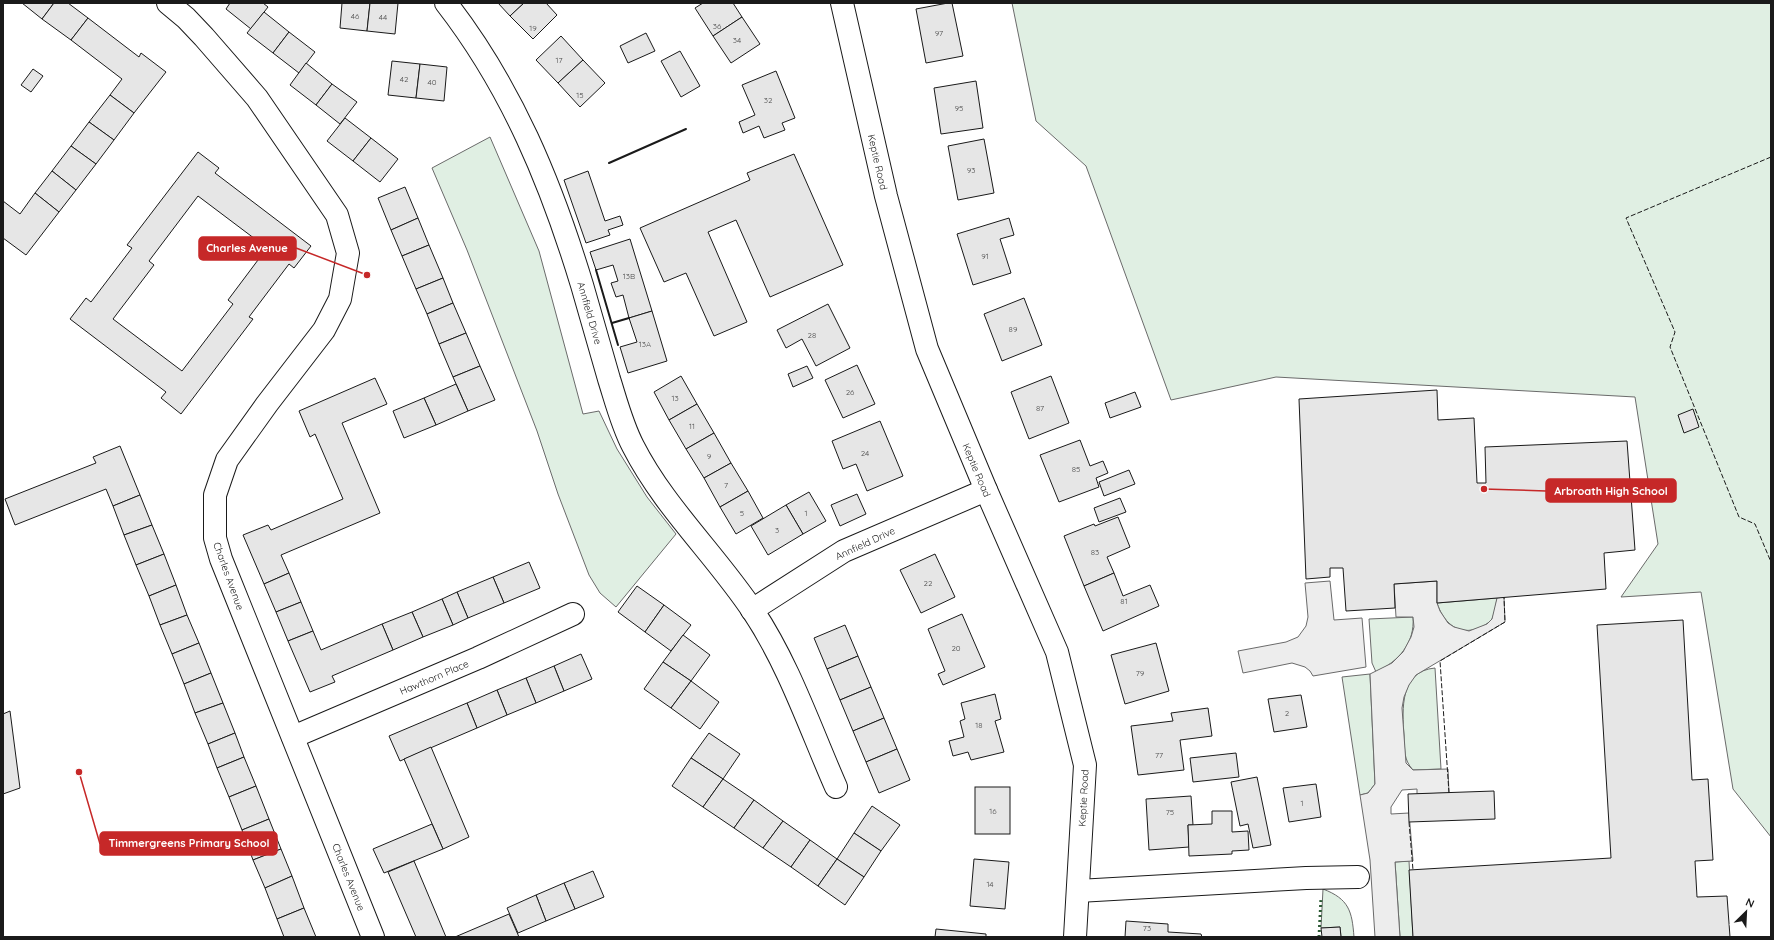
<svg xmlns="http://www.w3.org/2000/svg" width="1774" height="940" viewBox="0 0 1774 940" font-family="Quicksand,sans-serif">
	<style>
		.green { fill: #e0efe3; stroke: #6a6a6a }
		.parking { fill: #ededed; stroke: #6a6a6a }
		.building { fill: #e6e6e6; stroke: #1a1a1a; fill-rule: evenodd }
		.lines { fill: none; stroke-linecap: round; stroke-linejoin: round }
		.minor-casing { stroke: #1a1a1a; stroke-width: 24 }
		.secondary-casing { stroke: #1a1a1a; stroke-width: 24 }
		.minor { stroke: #fff; stroke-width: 22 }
		.secondary { stroke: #fff; stroke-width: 22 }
		.hedge { stroke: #2b5a34; stroke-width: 3; stroke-dasharray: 2 3; stroke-linecap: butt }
		.fence { stroke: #1a1a1a; stroke-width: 1; stroke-dasharray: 5 2; stroke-linecap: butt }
		.wall { stroke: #1a1a1a; stroke-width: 2 }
		.labels { text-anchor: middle; stroke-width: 3; stroke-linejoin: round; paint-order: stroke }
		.number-label { font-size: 8px; fill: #4d4d4d }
		.street-label { font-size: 10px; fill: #1a1a1a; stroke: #fff }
		.leader { fill: none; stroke: #c62828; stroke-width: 1.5 }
		.callout-dot { fill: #c62828; stroke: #fff; stroke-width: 1.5 }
		.callout { fill: #c62828; stroke: #c62828; stroke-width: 1.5 }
		.callout-label { font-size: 11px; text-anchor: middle; font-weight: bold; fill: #fff }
	</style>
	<rect width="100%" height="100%" fill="#fff"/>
	<g class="green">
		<polygon points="1012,3 1771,3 1771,837 1733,789 1701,592 1621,597 1658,544 1635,397 1276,377 1171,400 1086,166 1036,121"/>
		<polygon points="490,137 539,251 583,414 599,411 617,449 647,497 676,534 616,607 600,593 589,575 558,494 537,431 467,250 432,168"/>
		<path d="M1497,598C1496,605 1495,612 1492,619C1488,624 1482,627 1476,629C1456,635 1443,621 1437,603Z"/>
		<path d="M1413,617C1415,643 1399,661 1376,672L1372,663L1369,619Z"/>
		<path d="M1435,668L1441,769L1413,770C1403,759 1405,750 1404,735C1402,709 1400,671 1435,668Z"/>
		<polygon points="1370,674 1375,784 1368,793 1360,795 1342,677"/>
		<polygon points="1409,861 1413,937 1400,937 1395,862"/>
		<path d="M1323,889C1349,899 1352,911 1354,937H1341L1340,927L1321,928Z"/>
	</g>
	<g class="parking">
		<polygon points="1330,581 1334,620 1362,618 1366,667 1313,676 1310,671 1305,667 1292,663 1243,673 1238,651 1286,642 1298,637 1306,626 1308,617 1305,583"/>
		<polygon points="1437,581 1437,603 1440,611 1448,623 1454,627 1469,631 1487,624 1492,619 1497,598 1504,597 1505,622 1416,675 1409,685 1404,697 1402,708 1406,763 1413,770 1448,769 1449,793 1417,794 1417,789 1402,790 1391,807 1391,814 1409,813 1413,861 1395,862 1400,937 1375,937 1370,860 1360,795 1368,793 1375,784 1370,674 1392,663 1403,652 1411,637 1414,627 1413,617 1396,617 1394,584"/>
	</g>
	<g class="building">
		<polygon points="22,3 54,3 42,19"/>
		<polygon points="54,3 68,3 88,18 71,40 42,19"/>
		<polygon points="230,3 263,3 268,7 251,29 226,9"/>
		<polygon points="342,3 370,3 367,31 340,28"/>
		<polygon points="370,3 398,3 395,34 367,31"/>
		<polygon points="498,3 524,3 510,16"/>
		<polygon points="524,3 546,3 557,15 533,39 510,16"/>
		<polygon points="703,3 733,3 742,17 713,36 695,8"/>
		<polygon points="948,3 952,3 963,56 926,63 916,9"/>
		<polygon points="264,12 289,32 273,53 247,33"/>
		<polygon points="742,17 760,44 731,63 713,36"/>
		<polygon points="88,18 139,57 141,53 166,72 134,113 110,95 122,79 71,40"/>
		<polygon points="289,32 315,52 299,73 273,53"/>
		<polygon points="646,33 655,51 628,63 620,46"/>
		<polygon points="561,36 583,60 558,83 536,60"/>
		<polygon points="680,51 700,86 681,97 661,61"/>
		<polygon points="583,60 605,83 580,107 558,83"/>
		<polygon points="392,61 420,64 416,98 388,95"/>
		<polygon points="306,63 332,84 316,105 290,85"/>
		<polygon points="420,64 447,67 444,101 416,98"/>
		<polygon points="33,69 43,76 31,92 21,85"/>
		<polygon points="776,71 795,118 782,123 785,130 764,138 759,126 743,133 739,122 755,115 742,85"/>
		<polygon points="976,81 983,128 941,134 934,88"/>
		<polygon points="332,84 357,102 340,124 316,105"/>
		<polygon points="110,95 134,113 114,140 89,122"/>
		<polygon points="345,118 371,138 353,161 327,141"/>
		<polygon points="89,122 114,140 96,164 71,146"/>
		<polygon points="371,138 398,159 380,182 353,161"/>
		<polygon points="984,139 994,193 958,200 948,146"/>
		<polygon points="71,146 96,164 76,190 52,171"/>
		<path d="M198,152L219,168L215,173L311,246L294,268L289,264L249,317L253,319L181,414L161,398L166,392L70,319L86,298L91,302L132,248L127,245ZM198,196L267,248L228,300L233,304L182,371L113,319L154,265L149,261Z"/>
		<polygon points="794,154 843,265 770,297 736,220 708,232 747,322 714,336 686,273 664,282 640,228 750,180 747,173"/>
		<polygon points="52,171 76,190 59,212 35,193"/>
		<polygon points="588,171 605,221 620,216 623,225 608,230 610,235 586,243 564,180"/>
		<polygon points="405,187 418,218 391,230 378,198"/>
		<polygon points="35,193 59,212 26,255 3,238 3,201 20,214"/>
		<polygon points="418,218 429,245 402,256 391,230"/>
		<polygon points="1009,218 1014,235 1000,239 1011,273 973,285 957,234"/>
		<polygon points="630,239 652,311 629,318 623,295 616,297 611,283 618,281 613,265 596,270 590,252"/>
		<polygon points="429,245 443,278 416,289 402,256"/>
		<polygon points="443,278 453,303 427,314 416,289"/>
		<polygon points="1024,298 1042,345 1002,361 984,314"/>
		<polygon points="453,303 466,333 439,344 427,314"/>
		<polygon points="828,304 850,348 816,366 802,339 786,348 777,330"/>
		<polygon points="652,311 667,361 628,373 620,347 637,342 629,318"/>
		<polygon points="466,333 480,366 453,377 439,344"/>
		<polygon points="857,365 875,404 843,418 825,380"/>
		<polygon points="480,366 495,400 468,411 453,377"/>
		<polygon points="807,366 813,378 793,387 788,374"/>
		<polygon points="681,376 697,404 669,420 654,392"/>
		<polygon points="1051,376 1069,423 1029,439 1011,392"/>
		<polygon points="375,378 387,404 342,423 380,513 281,555 289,573 264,584 243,535 268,525 271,530 343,499 315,434 310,437 299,411"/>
		<polygon points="456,384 468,411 436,425 424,398"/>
		<polygon points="1437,390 1438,420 1474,418 1477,483 1486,483 1485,447 1627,441 1635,550 1604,553 1606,589 1437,603 1437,581 1394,584 1395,608 1346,611 1343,568 1330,568 1330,577 1306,579 1299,399"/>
		<polygon points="1135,392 1141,407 1110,418 1105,403"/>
		<polygon points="424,398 436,425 404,438 393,411"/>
		<polygon points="697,404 714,433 686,449 669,420"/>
		<polygon points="1693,409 1699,427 1684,433 1678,415"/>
		<polygon points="880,421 903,476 867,491 856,464 843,469 832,441"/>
		<polygon points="714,433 731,463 704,478 686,449"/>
		<polygon points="1080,440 1090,466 1103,461 1108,473 1096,478 1099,487 1059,502 1040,455"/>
		<polygon points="120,446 140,495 113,506 106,489 15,525 5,499 96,463 93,457"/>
		<polygon points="731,463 748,491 720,507 704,478"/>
		<polygon points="1129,470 1135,484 1104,496 1099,482"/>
		<polygon points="748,491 763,518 736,534 720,507"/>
		<polygon points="809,492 826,521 803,534 786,505"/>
		<polygon points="857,494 866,514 840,526 831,505"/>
		<polygon points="140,495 152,525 124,535 113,506"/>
		<polygon points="1120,498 1126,512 1099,522 1094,508"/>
		<polygon points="786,505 803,534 768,555 751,526"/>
		<polygon points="1118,517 1130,547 1107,557 1114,573 1084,586 1064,536 1094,524 1095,526"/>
		<polygon points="152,525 164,554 136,565 124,535"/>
		<polygon points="164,554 176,585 149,596 136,565"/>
		<polygon points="935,554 955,597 921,613 900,570"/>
		<polygon points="529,562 540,588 504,603 493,577"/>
		<polygon points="289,573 301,602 276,612 264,584"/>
		<polygon points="1114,573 1123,596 1150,585 1159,606 1103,631 1084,586"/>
		<polygon points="493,577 504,603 468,618 457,592"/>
		<polygon points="176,585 187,615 160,625 149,596"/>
		<polygon points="637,586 664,605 645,632 618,612"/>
		<polygon points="457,592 468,618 453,625 442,599"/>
		<polygon points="442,599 453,625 423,637 412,612"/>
		<polygon points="301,602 313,631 288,641 276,612"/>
		<polygon points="664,605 691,625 671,651 645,632"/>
		<polygon points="412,612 423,637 393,650 382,624"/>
		<polygon points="962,614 985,667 943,685 938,674 945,671 928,629"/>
		<polygon points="187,615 199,643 172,654 160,625"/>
		<polygon points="1683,620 1692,780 1708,779 1713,860 1695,861 1697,897 1727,896 1730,937 1413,937 1409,870 1611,858 1597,625"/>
		<polygon points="382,624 393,650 332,676 335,682 310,692 288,641 313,631 321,650"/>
		<polygon points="845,625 858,656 827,669 814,638"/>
		<polygon points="683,635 710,655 691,681 663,662"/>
		<polygon points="199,643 211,673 184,684 172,654"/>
		<polygon points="1156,643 1169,691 1125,704 1111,655"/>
		<polygon points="581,654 592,679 564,691 554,666"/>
		<polygon points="858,656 871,687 840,700 827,669"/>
		<polygon points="663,662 691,681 671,708 644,689"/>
		<polygon points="554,666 564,691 536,703 526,678"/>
		<polygon points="211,673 223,703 195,713 184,684"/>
		<polygon points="526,678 536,703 507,715 497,690"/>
		<polygon points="691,681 719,702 700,729 671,708"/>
		<polygon points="871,687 884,718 853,731 840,700"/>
		<polygon points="497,690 507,715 477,728 467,703"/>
		<polygon points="995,694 1001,719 995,721 1004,752 971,760 968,752 953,756 949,741 964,737 960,721 965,719 961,703"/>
		<polygon points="1301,695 1307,727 1274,732 1268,699"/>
		<polygon points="223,703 235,733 208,744 195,713"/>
		<polygon points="467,703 477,728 400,761 389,736"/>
		<polygon points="1208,708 1212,736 1180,740 1184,770 1138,775 1131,726 1173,721 1171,713"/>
		<polygon points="10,711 20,788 3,794 3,714"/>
		<polygon points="884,718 897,749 866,762 853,731"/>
		<polygon points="235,733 244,757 217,768 208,744"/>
		<polygon points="709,733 740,754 723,779 691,758"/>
		<polygon points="431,747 469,837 443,849 404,759"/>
		<polygon points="897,749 910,780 879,793 866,762"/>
		<polygon points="1236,753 1239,777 1193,782 1190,758"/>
		<polygon points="244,757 256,786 229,797 217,768"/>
		<polygon points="691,758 723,779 703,807 672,786"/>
		<polygon points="1257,777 1271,845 1253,848 1248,824 1240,826 1231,782"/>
		<polygon points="723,779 754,800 734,828 703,807"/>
		<polygon points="1316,784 1321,817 1289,822 1283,788"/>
		<polygon points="256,786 269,819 242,830 229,797"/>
		<rect x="975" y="787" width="35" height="47"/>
		<polygon points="1494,791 1495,819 1409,822 1408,794"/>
		<polygon points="1191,796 1193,825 1188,825 1189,847 1149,850 1146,799"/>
		<polygon points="754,800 783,821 763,848 734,828"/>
		<polygon points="872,806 900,825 881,851 854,833"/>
		<polygon points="1212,811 1232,811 1232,832 1248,831 1249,850 1232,851 1232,854 1189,856 1188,825 1212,824"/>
		<polygon points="269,819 281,849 253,860 242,830"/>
		<polygon points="783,821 810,840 791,867 763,848"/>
		<polygon points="432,824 443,849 384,873 373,849"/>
		<polygon points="854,833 881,851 864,877 837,859"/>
		<polygon points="810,840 837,859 818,886 791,867"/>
		<polygon points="281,849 292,876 265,888 253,860"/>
		<polygon points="837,859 864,877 845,905 818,886"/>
		<polygon points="974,859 1009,862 1005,909 970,906"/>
		<polygon points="414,861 446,937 416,937 388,872"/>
		<polygon points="593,871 604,897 575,909 564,883"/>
		<polygon points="292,876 304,908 277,919 265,888"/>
		<polygon points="564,883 575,909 546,921 536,895"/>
		<polygon points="536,895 546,921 518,933 507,908"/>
		<polygon points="304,908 316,937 284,937 277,919"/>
		<polygon points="509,914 519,937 455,937"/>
		<polygon points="1126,921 1168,924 1168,932 1201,934 1202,937 1125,937"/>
		<polygon points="1340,927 1341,937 1322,937 1321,928"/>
		<polygon points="936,929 986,934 986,937 935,937"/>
	</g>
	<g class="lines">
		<g class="minor-casing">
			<g id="minor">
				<polyline points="168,3 186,18 204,37 257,98 337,215 348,253 340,299 324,330 267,404 227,460 215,495 215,538 221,559 373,937"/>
				<path d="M446,3C512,88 551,183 582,285C591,317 600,348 609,379C616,401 622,425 633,446C664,507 715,554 753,611C789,665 810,728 836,787"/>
				<polyline points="752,610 844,551 986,490"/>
				<polyline points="293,737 478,658 573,614"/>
				<polyline points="1078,891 1306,878 1358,877"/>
			</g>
		</g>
		<g class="secondary-casing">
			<polyline id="secondary" points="842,3 886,196 927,349 986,490 1057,652 1085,765 1075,937"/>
		</g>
		<use href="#minor" class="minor"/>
		<use href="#secondary" class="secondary"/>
		<polyline class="hedge" points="1319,937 1321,898"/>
		<g class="fence">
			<polyline points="1771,157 1626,218 1675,332 1670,347 1739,517 1755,524 1771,562"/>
			<polyline points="1449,793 1440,661 1505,622 1504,597"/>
			<polyline points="1409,822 1413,870"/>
		</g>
		<g class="wall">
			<polyline points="609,163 686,129"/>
			<polyline points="596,270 618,345"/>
			<polyline points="612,323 629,318"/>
		</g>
	</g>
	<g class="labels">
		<g class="number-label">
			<text x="355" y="19">46</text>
			<text x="383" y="20">44</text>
			<text x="717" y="29">36</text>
			<text x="533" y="31">19</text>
			<text x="939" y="36">97</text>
			<text x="737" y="43">34</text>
			<text x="559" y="63">17</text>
			<text x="404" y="82">42</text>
			<text x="432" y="85">40</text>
			<text x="580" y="98">15</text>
			<text x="768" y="103">32</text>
			<text x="959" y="111">95</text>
			<text x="971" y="173">93</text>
			<text x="985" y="259">91</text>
			<text x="629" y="279">13B</text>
			<text x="1013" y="332">89</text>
			<text x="812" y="338">28</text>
			<text x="645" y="347">13A</text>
			<text x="850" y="395">26</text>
			<text x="675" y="401">13</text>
			<text x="1040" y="411">87</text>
			<text x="692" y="429">11</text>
			<text x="865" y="456">24</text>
			<text x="709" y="459">9</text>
			<text x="1076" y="472">85</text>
			<text x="726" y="488">7</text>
			<text x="742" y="516">5</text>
			<text x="806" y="516">1</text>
			<text x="777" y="533">3</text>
			<text x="1095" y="555">83</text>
			<text x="928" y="586">22</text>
			<text x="1124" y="604">81</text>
			<text x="956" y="651">20</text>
			<text x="1140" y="676">79</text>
			<text x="1287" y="716">2</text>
			<text x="979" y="728">18</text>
			<text x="1159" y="758">77</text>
			<text x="1302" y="806">1</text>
			<text x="993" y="814">16</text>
			<text x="1170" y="815">75</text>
			<text x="990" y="887">14</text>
			<text x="1147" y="931">73</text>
		</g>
		<g class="street-label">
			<text transform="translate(878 162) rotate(77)" y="4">Keptie Road</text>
			<text transform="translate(590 313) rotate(74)" y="4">Annfield Drive</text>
			<text transform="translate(977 470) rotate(67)" y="4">Keptie Road</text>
			<text transform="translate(865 543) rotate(-25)" y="4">Annfield Drive</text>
			<text transform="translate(229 576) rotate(70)" y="4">Charles Avenue</text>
			<text transform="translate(434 677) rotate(-23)" y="4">Hawthorn Place</text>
			<text transform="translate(1083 798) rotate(-87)" y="4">Keptie Road</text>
			<text transform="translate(349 877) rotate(68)" y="4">Charles Avenue</text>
		</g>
	</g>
	<path class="leader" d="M367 275L296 248M1484 489L1546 491M79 772L100 844"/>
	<g class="callout-dot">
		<circle cx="367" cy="275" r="4"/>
		<circle cx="1484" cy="489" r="4"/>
		<circle cx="79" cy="772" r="4"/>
	</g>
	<g class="callout">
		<rect x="199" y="237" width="97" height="23" rx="4"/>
		<rect x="1546" y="479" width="130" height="23" rx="4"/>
		<rect x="100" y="832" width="177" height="23" rx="4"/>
	</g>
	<g class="callout-label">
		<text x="247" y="252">Charles Avenue</text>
		<text x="1611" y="495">Arbroath High School</text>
		<text x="189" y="847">Timmergreens Primary School</text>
	</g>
	<rect width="1774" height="940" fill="none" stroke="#1a1a1a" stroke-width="8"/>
	<g transform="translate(1746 912) rotate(24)" stroke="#ffffff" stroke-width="3" paint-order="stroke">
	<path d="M0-3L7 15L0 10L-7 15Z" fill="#1a1a1a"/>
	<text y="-6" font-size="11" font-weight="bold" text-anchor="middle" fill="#1a1a1a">N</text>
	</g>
</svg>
